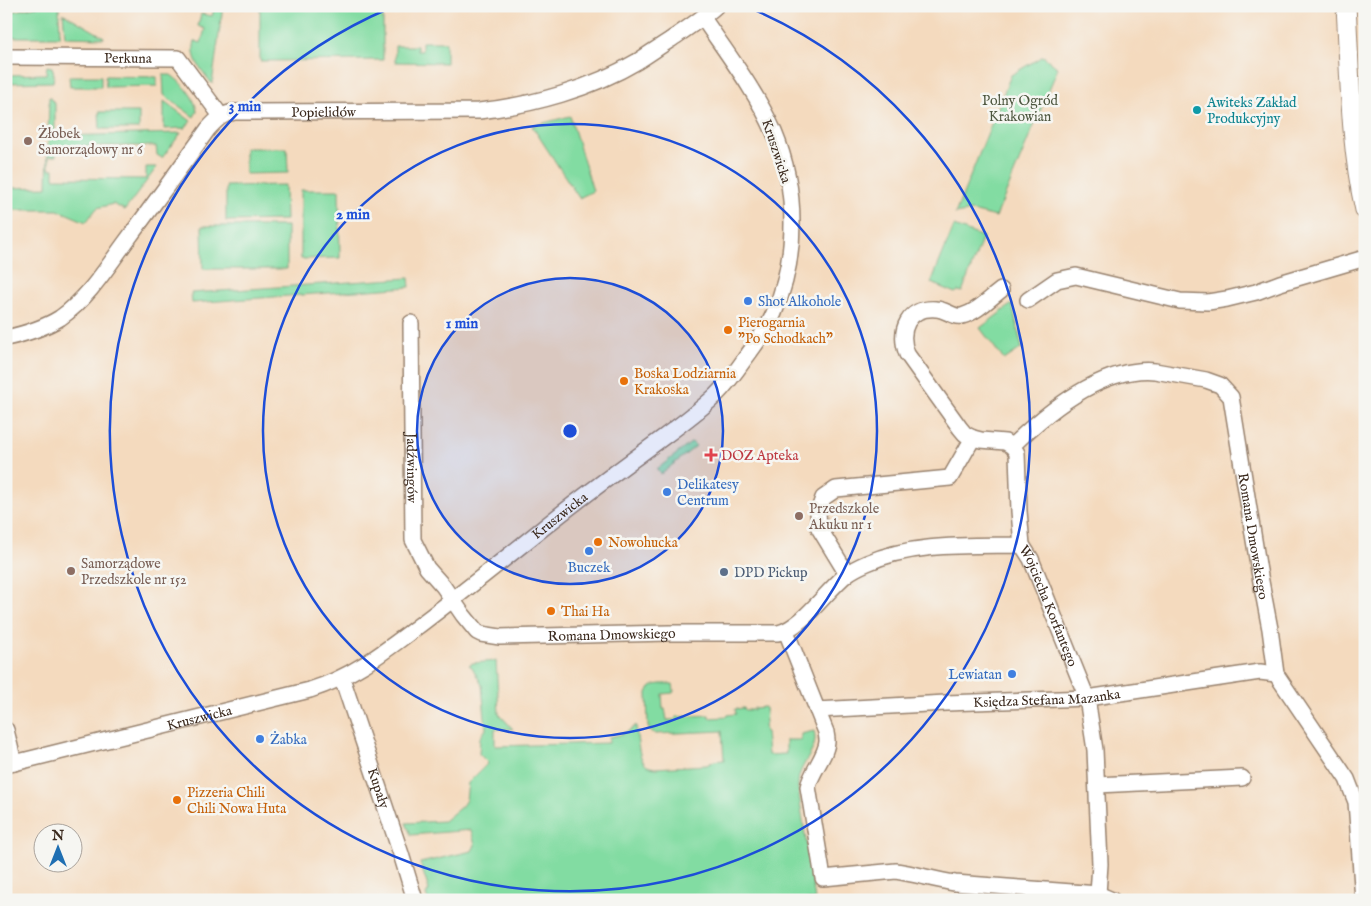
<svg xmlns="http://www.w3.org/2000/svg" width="1371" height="906" viewBox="0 0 1371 906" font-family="'IM FELL English',serif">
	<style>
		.green { fill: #82dca2; stroke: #5e8360 }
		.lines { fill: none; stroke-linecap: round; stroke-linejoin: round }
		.minor-casing { stroke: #98826e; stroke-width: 18 }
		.tertiary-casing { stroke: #98826e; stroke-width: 21 }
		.minor { stroke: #fff; stroke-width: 15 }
		.tertiary { stroke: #fff; stroke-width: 19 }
		.ring { fill: none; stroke: #1d4ed8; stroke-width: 2.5 }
		.culture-dot { fill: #0f9aa8; stroke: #f6f6f2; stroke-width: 2 }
		.education-dot { fill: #8d6e63; stroke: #f6f6f2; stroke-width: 2 }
		.shop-dot { fill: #3f7fe0; stroke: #f6f6f2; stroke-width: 2 }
		.food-dot { fill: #e8710a; stroke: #f6f6f2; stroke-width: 2 }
		.health-dot { fill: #e0444e; stroke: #f6f6f2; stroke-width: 2 }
		.service-dot { fill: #5c6f8a; stroke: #f6f6f2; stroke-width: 2 }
		.labels { text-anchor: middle; stroke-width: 5; stroke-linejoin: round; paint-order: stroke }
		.street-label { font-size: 14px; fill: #3b2a1e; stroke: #f6f6f2 }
		.park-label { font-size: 14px; fill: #4d563f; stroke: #f6f6f2 }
		.culture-label { font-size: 14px; fill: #0d838f; stroke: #f6f6f2; text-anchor: start }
		.education-label { font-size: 14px; fill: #785e54; stroke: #f6f6f2; text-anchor: start }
		.shop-label { font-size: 14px; fill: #366cbe; stroke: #f6f6f2; text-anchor: start }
		.food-label { font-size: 14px; fill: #c56008; stroke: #f6f6f2; text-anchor: start }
		.health-label { font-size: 14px; fill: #be3a42; stroke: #f6f6f2; text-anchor: start }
		.service-label { font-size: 14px; fill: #4e5e75; stroke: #f6f6f2; text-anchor: start }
		.centre { fill: #1d4ed8; stroke: #f6f6f2; stroke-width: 2.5 }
		.ring-label { font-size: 15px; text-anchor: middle; font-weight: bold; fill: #1d4ed8; stroke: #f6f6f2; stroke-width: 5; stroke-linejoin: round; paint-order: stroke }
	</style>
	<rect width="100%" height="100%" fill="#f6f6f2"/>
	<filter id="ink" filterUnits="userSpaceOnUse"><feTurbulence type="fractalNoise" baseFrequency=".02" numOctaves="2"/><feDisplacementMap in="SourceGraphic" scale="10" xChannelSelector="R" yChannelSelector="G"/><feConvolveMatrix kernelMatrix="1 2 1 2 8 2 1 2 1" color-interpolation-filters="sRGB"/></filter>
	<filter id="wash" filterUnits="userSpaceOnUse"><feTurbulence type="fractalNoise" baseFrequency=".0096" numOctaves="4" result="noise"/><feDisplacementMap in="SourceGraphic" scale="20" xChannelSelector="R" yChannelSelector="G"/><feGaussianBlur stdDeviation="1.12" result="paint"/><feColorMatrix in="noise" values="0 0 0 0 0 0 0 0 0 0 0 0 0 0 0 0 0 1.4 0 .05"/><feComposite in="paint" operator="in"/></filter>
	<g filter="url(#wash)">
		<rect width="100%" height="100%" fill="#f4dabe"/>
		<g class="green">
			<polygon points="38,6 59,6 60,37 6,37 6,13"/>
			<path d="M215,6H223L212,84C202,70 190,59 195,41L201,43L205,29L198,26L201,14L212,16Z"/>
			<polygon points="260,6 383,6 383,60 260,61"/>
			<polygon points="63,13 104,37 104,38 65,37"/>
			<polygon points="422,42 446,42 446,63 395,62 395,46 417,46 417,51 422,51"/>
			<polygon points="1043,56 1058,68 996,217 972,211 955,214 1011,75"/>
			<polygon points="47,66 52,67 54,74 53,82 6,83 6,75 46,74"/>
			<path d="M163,75H171C183,84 194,95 197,111L194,117L164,95Z"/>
			<polygon points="69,76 101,76 101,87 70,87"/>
			<polygon points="105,76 157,77 157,86 106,87"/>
			<polygon points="49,97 55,103 55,136 181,133 162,158 157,155 156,146 56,146 56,156 49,156 49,169 54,169 54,178 146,179 146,167 157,167 125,210 113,204 97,208 86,222 58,210 6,210 6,188 47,187"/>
			<polygon points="164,101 191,121 185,128 164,129"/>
			<polygon points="99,112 139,112 139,129 100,129"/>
			<polygon points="570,116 593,191 579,198 532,126"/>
			<polygon points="245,148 287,148 288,173 245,174"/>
			<polygon points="285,185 286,220 226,221 226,186"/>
			<polygon points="301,190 339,190 340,258 301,259"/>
			<polygon points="202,226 287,226 287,269 203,269"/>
			<polygon points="954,226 983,237 962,292 958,291 955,293 931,283"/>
			<polygon points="409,278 410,287 192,303 191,293"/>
			<polygon points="1012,304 1022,348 1004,360 980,328"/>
			<polygon points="692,442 696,446 661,474 657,469"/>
			<path d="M496,661L499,714L513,729H495V746L609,743V737C620,735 628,733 636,725C637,735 638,755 644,763C647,767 651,767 655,768L707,765L714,761L724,760L722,731L656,734L650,731L648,727L647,693C651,682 663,684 673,684L674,691L673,693L662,694L663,709H665L667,720H675L676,717L709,715V718L726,717L727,715L736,714L735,709L744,708L745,710H754V708L765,707L766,723L764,724L765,732H766L768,755L786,754V740H801V734L814,731C819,749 804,759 799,776C798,780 798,784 798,788L815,900H428L426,895L429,890L420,863L472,851L475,845L471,830L411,835L406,823L444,821L462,806L466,800L468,783L488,763L479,754L480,738L486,729L482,685L472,667L469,665L473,663Z"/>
		</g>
	</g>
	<g filter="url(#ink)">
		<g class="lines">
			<g class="minor-casing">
				<g id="minor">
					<path id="s1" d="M6,57L178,58L221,116"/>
					<path id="s2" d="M1001,290C989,299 977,312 962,316C954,318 945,309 936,309C908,307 898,330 907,354L960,428L965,434L973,438L981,440L1005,442L1012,446L1017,453L1019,511L1022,545L1031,559L1087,698L1095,750L1100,864L1098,894"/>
					<polyline points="1028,300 1057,280 1076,276 1180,301 1208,302 1227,299 1256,292 1280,283 1365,258"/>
					<path id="s3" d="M411,323L413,540L427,568L443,586L463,615L477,632L481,634L500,637L669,633H778C802,628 827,590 847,574C853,569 860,566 867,563C914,542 972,546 1022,545"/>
					<path id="s4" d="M6,338C24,334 44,328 60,318C87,299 106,269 125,243C153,205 181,167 208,129C216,120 223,113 235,112L479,111C533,105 591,89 638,61C649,54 659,47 670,40C686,29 702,19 716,6"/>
					<path id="s5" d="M1012,446C1047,412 1103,366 1155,371L1206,380L1220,385L1231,397L1259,571L1270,629L1276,674L1347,779L1356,802L1357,815L1363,900"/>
					<polyline points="847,574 819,528 818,512 823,498 836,489 950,478 973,438"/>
					<path d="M786,631L826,732C826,734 827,737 827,740C828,753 811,772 808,787L823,878L896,871C916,874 935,880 955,883L1098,894L1112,900"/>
					<path id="s6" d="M342,678L401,854L415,900"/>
					<path id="s7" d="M817,710L946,703L1087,698L1260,672L1276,674"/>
					<polyline points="6,730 14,763"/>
					<path id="s8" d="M6,765L310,690C353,677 386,650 421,624C462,593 502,561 542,529C579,499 618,471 657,442C676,428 697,413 715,396C726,385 735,373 744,360C755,345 767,330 774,313C798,257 798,189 774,132C756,91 728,55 703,18"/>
					<polyline points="1097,785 1242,778"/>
				</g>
			</g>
			<g class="tertiary-casing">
				<path id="tertiary" d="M1346,6C1350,74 1350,144 1365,210"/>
			</g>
			<use href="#minor" class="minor"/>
			<use href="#tertiary" class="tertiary"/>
		</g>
	</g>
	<circle cx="570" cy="431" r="153" fill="#1d4ed8" fill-opacity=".12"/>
	<g class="ring">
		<circle cx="570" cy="431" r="153"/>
		<circle cx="570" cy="431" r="307"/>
		<path d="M750 8A460 460 0 1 1 390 8"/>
	</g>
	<circle class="culture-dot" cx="1197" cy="110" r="5"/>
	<g class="education-dot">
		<circle cx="28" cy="141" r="5"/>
		<circle cx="799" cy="516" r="5"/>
		<circle cx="71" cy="571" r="5"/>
	</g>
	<g class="shop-dot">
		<circle cx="748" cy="301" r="5"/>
		<circle cx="667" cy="492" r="5"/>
		<circle cx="589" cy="551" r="5"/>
		<circle cx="1012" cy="674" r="5"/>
		<circle cx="260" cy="739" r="5"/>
	</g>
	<g class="food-dot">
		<circle cx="728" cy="330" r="5"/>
		<circle cx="624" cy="381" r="5"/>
		<circle cx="598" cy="542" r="5"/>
		<circle cx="551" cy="611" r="5"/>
		<circle cx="177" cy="800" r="5"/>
	</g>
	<path class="health-dot" d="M708.5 447.5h5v5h5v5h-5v5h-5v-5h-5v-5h5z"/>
	<circle class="service-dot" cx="724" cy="572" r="5"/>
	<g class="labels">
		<g class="street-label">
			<text dy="5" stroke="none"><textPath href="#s1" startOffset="122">Perkuna</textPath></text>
			<text dy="5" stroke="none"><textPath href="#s4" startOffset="420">Popielidów</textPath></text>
			<text transform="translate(777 151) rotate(72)" y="5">Kruszwicka</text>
			<text dy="5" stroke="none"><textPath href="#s3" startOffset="145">Jadźwingów</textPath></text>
			<text dy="5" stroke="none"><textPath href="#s8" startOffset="619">Kruszwicka</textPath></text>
			<text dy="5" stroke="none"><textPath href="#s5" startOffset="390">Romana Dmowskiego</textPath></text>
			<text dy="5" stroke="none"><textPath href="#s2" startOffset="456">Wojciecha Korfantego</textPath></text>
			<text dy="5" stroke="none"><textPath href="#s3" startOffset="465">Romana Dmowskiego</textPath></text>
			<text dy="5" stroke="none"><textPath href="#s7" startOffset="230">Księdza Stefana Mazanka</textPath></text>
			<text dy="5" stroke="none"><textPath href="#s8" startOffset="199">Kruszwicka</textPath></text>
			<text dy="5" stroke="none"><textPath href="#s6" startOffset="116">Kupały</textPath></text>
		</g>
		<g class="park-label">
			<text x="1020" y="105">Polny Ogród<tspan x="1020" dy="16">Krakowian</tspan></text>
		</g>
		<g class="culture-label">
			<text x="1207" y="107">Awiteks Zakład<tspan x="1207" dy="16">Produkcyjny</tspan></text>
		</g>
		<g class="education-label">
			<text x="38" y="138">Żłobek<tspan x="38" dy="16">Samorządowy nr 6</tspan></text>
			<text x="809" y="513">Przedszkole<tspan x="809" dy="16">Akuku nr 1</tspan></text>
			<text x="81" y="568">Samorządowe<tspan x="81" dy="16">Przedszkole nr 152</tspan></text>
		</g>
		<g class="shop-label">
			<text x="758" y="306">Shot Alkohole</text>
			<text x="677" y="489">Delikatesy<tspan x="677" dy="16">Centrum</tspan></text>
			<text x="589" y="572" text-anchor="middle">Buczek</text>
			<text x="1002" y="679" text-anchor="end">Lewiatan</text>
			<text x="270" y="744">Żabka</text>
		</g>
		<g class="food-label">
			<text x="738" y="327">Pierogarnia<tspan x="738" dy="16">"Po Schodkach"</tspan></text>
			<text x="634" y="378">Boska Lodziarnia<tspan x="634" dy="16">Krakoska</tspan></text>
			<text x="608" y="547">Nowohucka</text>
			<text x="561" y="616">Thai Ha</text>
			<text x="187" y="797">Pizzeria Chili<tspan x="187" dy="16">Chili Nowa Huta</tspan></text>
		</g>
		<g class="health-label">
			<text x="721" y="460">DOZ Apteka</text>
		</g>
		<g class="service-label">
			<text x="734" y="577">DPD Pickup</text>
		</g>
	</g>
	<circle cx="570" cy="431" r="8" class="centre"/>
	<g class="ring-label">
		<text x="245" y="111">3 min</text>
		<text x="353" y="219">2 min</text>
		<text x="462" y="328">1 min</text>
	</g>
	<rect width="1371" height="906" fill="none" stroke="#f6f6f2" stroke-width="25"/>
	<g transform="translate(58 848)"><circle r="24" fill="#f6f6f2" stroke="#aba49d"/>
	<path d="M0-4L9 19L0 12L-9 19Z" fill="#1f6fb2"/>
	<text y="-8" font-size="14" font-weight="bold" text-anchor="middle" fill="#3b2a1e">N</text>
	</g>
</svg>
